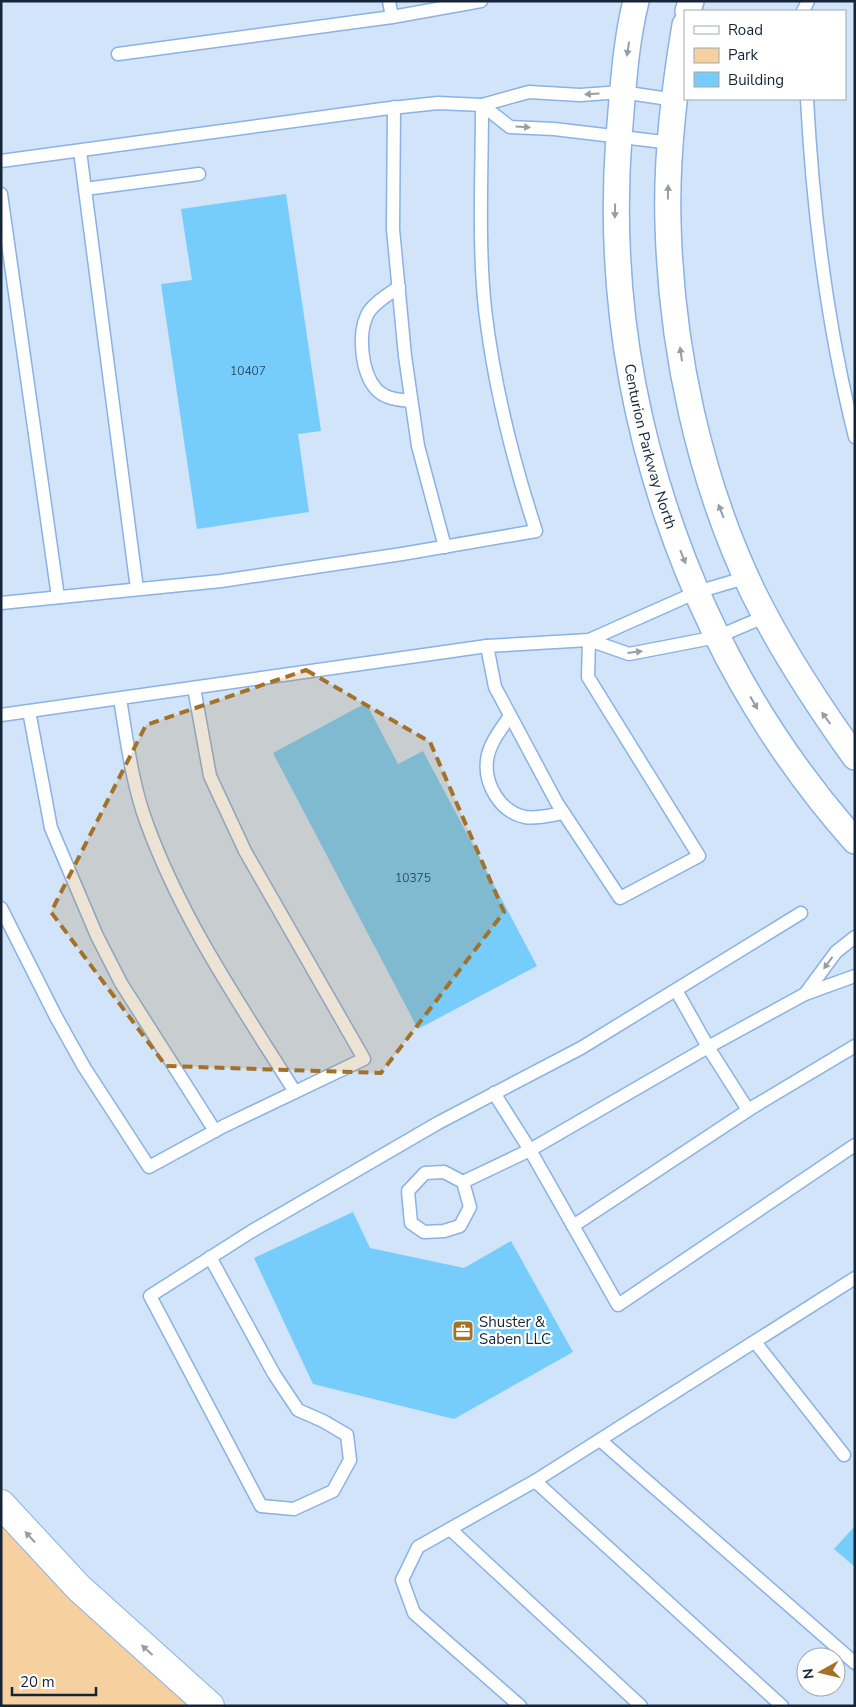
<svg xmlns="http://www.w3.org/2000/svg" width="856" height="1707" viewBox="0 0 856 1707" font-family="'Nunito Sans',sans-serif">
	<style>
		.built { fill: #d1e4fa; fill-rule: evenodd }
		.green { fill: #f6d09e }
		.building { fill: #76ccfa }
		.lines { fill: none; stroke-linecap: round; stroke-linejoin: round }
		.lane-casing { stroke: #8ab2e2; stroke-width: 15 }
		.street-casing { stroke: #8ab2e2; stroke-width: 28 }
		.highway-casing { stroke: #8ab2e2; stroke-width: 30 }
		.lane { stroke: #fff; stroke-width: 12 }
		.street { stroke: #fff; stroke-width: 25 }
		.highway { stroke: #fff; stroke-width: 28 }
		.oneway { fill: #969da5 }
		.marked { fill: #a37228; fill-opacity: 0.2; stroke: #a37228; stroke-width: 4; stroke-dasharray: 10 6; stroke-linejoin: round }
		.labels { text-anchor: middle; stroke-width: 4.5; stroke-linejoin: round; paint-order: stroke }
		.number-label { font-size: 12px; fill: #2d4f68 }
		.street-label { font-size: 15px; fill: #152537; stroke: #fff }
		.poi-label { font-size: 15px; fill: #152537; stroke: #fff; text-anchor: start }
	</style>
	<rect width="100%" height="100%" fill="#e2eaf5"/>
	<path class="built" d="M1,1H855V1706H229L102,1592L1,1486ZM685,11H845V99H685ZM806,1657H836V1687H806Z"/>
	<polygon class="green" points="1,1525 57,1584 193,1706 1,1706"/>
	<g class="building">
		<polygon points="286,194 321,431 298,434 309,512 197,529 161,284 192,280 181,209"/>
		<polygon points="366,703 398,764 423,751 537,966 418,1029 273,753"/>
		<polygon points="353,1212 370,1248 464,1268 511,1241 573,1352 454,1419 313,1384 254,1258"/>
		<polygon points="855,1526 855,1567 834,1549"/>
	</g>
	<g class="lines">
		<g class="lane-casing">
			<g id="lane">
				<polyline points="389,1 392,17 481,1"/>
				<polyline points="803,11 808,1"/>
				<polyline points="118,54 392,17"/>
				<path d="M807,99C813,213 827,326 855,437"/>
				<polyline points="482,105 510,127 554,129 672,143"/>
				<polyline points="394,107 393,229 405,356 418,446 445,547"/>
				<polyline points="80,151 137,589"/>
				<polyline points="1,161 382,109 438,103 482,105 529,92 580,95 622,92 675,100"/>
				<polyline points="85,189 199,174"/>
				<polyline points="1,194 58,597"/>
				<path d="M399,287C389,294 372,304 367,315C358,334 361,372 376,389C385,399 399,400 411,401"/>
				<path d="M1,603L221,581L402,554L536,531C512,458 494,386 485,309C478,244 482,171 482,105"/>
				<polyline points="589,640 588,677 699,856 620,898 557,803 495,687 487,646 589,640 697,592 748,577"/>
				<polyline points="589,640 629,654 717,637 766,616"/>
				<path d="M120,699C127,741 132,784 147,824C183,922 240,1004 295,1092"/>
				<polyline points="29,711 51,828 97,936 121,983 215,1131"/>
				<polyline points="1,715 487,646"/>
				<path d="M510,716C501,729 489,744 487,760C484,784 500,812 525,817C537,819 551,815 563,813"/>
				<polyline points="1,908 55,1015 84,1067 149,1167 224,1126 364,1059 245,851 210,776 194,688"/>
				<polyline points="855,976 805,994 708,1047 530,1150 618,1305 855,1145"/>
				<polyline points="676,990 708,1047 748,1110"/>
				<polyline points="805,994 836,952 855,937"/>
				<polygon points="444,1172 463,1182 470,1207 460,1226 444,1231 424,1232 411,1223 408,1191 425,1173"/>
				<polyline points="463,1182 530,1150 494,1093"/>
				<polyline points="573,1226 753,1107 855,1046"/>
				<polyline points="210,1257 274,1374 298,1410 323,1421 347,1435 350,1460 333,1491 294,1509 261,1506 150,1296 252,1231 438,1123 581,1048 801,913"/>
				<polyline points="755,1342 844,1455"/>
				<polyline points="600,1440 855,1663"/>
				<polyline points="450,1529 641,1706"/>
				<polyline points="520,1706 414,1613 402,1580 418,1547 535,1481"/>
				<polyline points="782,1706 535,1481 855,1278"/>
			</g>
		</g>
		<g class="street-casing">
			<g id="street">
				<path id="s1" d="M636,1C625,45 623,91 619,136C600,391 685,649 855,841"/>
				<polyline points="688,11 691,1"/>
				<path d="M685,25C674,90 666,157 668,223C671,347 699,480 753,592C782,651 817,704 855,757"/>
			</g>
		</g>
		<g class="highway-casing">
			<polyline id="highway" points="1,1504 79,1588 210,1706"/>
		</g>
		<use href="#lane" class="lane"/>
		<use href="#street" class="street"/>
		<use href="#highway" class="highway"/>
	</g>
	<defs><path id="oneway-solid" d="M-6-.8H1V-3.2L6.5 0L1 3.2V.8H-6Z" transform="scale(1.25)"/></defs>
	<g class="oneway">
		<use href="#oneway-solid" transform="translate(628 49) rotate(99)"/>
		<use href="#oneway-solid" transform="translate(592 94) rotate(177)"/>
		<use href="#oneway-solid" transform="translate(523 127) rotate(3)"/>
		<use href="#oneway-solid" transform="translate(668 192) rotate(-89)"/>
		<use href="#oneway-solid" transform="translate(615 211) rotate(91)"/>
		<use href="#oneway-solid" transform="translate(681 354) rotate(-98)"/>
		<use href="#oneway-solid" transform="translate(721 511) rotate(-111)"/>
		<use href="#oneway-solid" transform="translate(683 557) rotate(68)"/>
		<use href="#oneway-solid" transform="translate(635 652) rotate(-7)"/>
		<use href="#oneway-solid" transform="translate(754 703) rotate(60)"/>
		<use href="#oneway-solid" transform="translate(826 718) rotate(-126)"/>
		<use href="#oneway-solid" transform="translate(828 963) rotate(126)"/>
		<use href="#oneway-solid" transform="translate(30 1537) rotate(-133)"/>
		<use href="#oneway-solid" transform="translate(147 1650) rotate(-138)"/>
	</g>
	<path class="marked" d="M306,670L430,742L504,912L381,1073L166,1066L51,912L146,725Z"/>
	<defs>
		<g id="office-square" transform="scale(1.125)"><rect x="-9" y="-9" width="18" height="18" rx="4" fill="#a37228" stroke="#fff"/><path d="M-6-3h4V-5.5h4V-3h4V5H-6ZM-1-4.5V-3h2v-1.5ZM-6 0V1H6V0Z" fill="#fff"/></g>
	</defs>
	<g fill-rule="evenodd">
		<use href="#office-square" x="463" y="1331"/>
	</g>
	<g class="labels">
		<g class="number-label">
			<text x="248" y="375">10407</text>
			<text x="413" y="882">10375</text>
		</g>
		<g class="street-label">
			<text dy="5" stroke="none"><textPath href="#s1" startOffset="450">Centurion Parkway North</textPath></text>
		</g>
		<g class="poi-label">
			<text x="479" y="1327">Shuster &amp;<tspan x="479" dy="17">Saben LLC</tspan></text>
		</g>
	</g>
	<rect width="856" height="1707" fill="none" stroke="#152537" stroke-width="5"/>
	<rect x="684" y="10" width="162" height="90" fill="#ffffff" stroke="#a1a8af"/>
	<rect x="694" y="26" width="25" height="8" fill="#ffffff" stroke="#a1a8af"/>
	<text x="728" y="35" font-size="15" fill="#152537">Road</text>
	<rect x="694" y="48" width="25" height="15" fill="#f6d09e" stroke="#a1a8af"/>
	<text x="728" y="60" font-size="15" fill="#152537">Park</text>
	<rect x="694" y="72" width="25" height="15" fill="#76ccfa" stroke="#a1a8af"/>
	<text x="728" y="85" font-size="15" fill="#152537">Building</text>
	<g transform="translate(821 1672) rotate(262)"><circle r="24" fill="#ffffff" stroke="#a1a8af"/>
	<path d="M0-4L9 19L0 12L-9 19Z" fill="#a37228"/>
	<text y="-8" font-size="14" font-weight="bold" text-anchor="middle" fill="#152537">N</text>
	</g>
	<path d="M12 1687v8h84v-8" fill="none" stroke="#152537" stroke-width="2.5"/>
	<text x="20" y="1687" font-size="15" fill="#152537" stroke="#ffffff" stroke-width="4" paint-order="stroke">20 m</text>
</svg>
